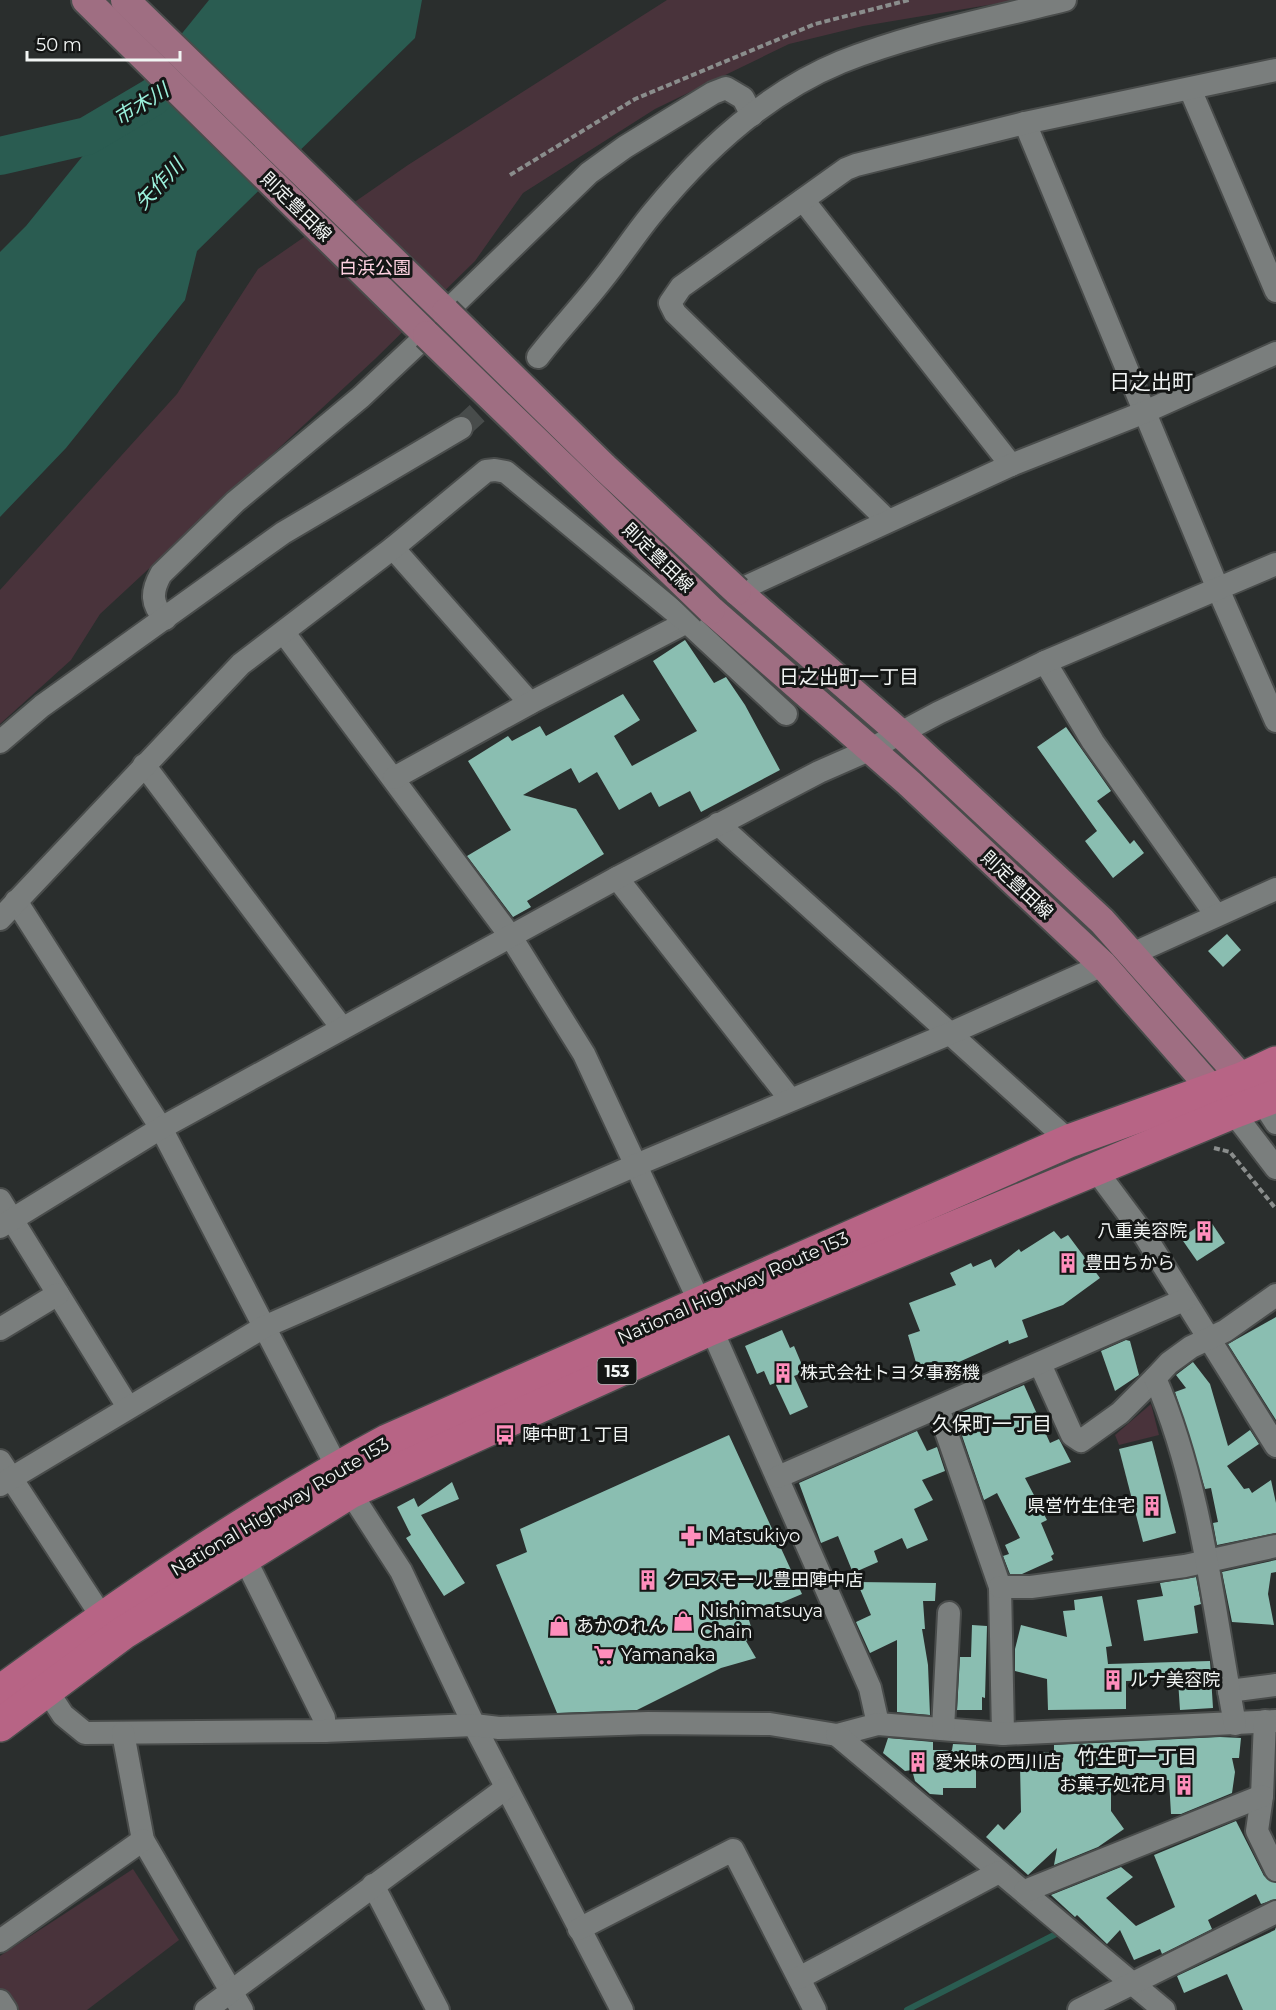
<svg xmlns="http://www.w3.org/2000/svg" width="1276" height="2010" viewBox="0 0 1276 2010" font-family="Montserrat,'Noto Sans JP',sans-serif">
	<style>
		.green { fill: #49333b }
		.water { fill: #2a5c51 }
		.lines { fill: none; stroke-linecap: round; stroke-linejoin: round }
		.stream { stroke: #2a5c51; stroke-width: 6 }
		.river { stroke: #2a5c51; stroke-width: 38 }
		.building { fill: #8abeb1 }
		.minor-tunnel { stroke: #484c4b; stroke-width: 22; stroke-dasharray: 22 11; stroke-linecap: butt }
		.minor-casing { stroke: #494c4b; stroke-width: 26 }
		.major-casing { stroke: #494c4b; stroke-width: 32 }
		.highway-casing { stroke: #494c4b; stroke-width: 36 }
		.path { stroke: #8a8d8c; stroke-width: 4; stroke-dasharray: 6 3; stroke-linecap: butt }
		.minor { stroke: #7a7e7d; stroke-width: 22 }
		.major { stroke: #9f6e82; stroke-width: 28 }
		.highway { stroke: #b76485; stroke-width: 33 }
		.major-bridge-casing { stroke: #494c4b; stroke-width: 32; stroke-linecap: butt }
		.major-bridge { stroke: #9f6e82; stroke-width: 28 }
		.labels { text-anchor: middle; stroke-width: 6; stroke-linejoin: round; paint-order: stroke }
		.shield { fill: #141615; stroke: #afb2b1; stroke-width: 1.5 }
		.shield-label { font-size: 16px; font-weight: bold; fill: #f2f5f4 }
		.street-label { font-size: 18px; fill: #f2f5f4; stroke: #141615 }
		.park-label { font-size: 18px; fill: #ffd3e2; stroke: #141615 }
		.poi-label { font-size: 18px; fill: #f2f5f4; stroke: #141615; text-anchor: start }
		.water-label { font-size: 20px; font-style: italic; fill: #9bf1dc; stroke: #141615 }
		.neighbourhood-label { font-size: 20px; fill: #f2f5f4; stroke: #141615 }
		.quarter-label { font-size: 21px; fill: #f2f5f4; stroke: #141615 }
	</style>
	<rect width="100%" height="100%" fill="#2a2e2d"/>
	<g class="green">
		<polygon points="667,0 1018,0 863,26 789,44 655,109 523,193 475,261 375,359 100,614 71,660 0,724 0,590 177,394 258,269 408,165"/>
		<polygon points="1151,1404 1159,1435 1119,1445 1115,1435"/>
		<polygon points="133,1869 179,1940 87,2010 11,2010 0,1994 0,1956"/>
	</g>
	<polygon class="water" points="209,0 422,0 415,38 197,251 185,300 66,448 0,517 0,252 26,226"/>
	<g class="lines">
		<polyline class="stream" points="907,2010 1056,1934"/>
		<polyline class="river" points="0,156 87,136 153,97"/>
	</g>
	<g class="building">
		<polygon points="685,640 714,683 726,677 745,705 780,770 701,812 690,791 659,807 651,792 619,810 597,772 579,783 571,768 523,795 576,809 604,854 527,901 531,907 513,917 467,856 511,830 468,761 508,736 512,741 540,726 546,736 623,694 640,720 614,736 632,766 697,731 653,661"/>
		<polygon points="1066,727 1111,791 1097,801 1130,844 1134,840 1144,853 1113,878 1085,841 1097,831 1037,747"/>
		<polygon points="1227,934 1241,950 1223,967 1208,951"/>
		<polygon points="1209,1219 1225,1243 1197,1261 1181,1238"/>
		<polygon points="1054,1231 1061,1239 1068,1235 1100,1278 1063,1305 1022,1320 1028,1337 1009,1344 1008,1340 950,1366 951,1369 921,1380 908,1335 920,1331 909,1303 956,1285 950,1273 971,1263 973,1267 991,1259 995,1268 1019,1249 1021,1252"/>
		<polygon points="1276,1317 1276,1420 1228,1344"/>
		<polygon points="782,1330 790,1348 794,1346 805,1372 794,1376 808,1407 790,1415 775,1383 770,1385 764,1371 757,1374 745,1346"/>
		<polygon points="1126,1340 1130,1341 1139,1375 1115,1391 1101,1351"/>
		<polygon points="1193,1362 1210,1384 1228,1446 1250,1430 1259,1444 1227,1466 1244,1489 1249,1488 1252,1493 1271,1480 1276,1503 1276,1533 1217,1545 1213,1523 1218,1522 1211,1488 1205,1489 1175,1392 1186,1388 1176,1375"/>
		<polygon points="1024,1385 1050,1443 1059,1439 1071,1462 1025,1478 1047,1520 1041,1523 1054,1554 1051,1556 1053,1560 1022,1574 1010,1574 1003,1556 1009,1554 1005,1545 1020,1538 997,1493 984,1500 955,1415"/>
		<polygon points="917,1431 927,1451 937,1447 945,1471 922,1480 933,1500 914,1509 928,1540 907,1549 902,1538 874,1551 878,1562 853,1573 838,1536 821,1543 799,1483"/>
		<polygon points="729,1435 802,1594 748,1617 754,1636 746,1641 756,1658 721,1668 637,1710 557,1713 496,1565 527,1552 520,1529"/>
		<polygon points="1152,1441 1176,1533 1143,1542 1119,1449"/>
		<polygon points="452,1482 459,1499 421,1515 465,1583 444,1596 406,1538 411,1535 397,1507 414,1498 418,1507"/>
		<polygon points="1276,1560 1276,1572 1271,1573 1268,1594 1274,1625 1232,1622 1222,1572"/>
		<polygon points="1196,1577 1201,1604 1194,1606 1198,1633 1144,1641 1137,1600 1163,1596 1160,1583"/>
		<polygon points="857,1582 936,1583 935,1601 923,1601 925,1629 922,1629 928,1665 930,1715 897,1712 897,1640 870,1653 856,1622 871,1615"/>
		<polygon points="1102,1596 1112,1646 1106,1647 1108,1664 1210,1661 1213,1708 1180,1710 1178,1680 1126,1681 1126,1709 1048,1710 1047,1679 1015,1671 1015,1649 1021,1625 1067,1637 1063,1611 1075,1610 1074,1600"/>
		<polygon points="972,1625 987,1626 985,1698 982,1697 982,1710 957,1710 960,1657 971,1657"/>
		<polygon points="1220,1737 1241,1738 1239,1758 1232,1758 1235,1772 1232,1793 1181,1814 1171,1814 1169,1780 1131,1782 1131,1786 1111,1787 1111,1811 1124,1829 1098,1847 1054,1865 1057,1848 1028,1875 986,1837 998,1824 1004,1830 1021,1812 1020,1765 1025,1765 1024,1752 1054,1752 1054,1745"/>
		<polygon points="888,1738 933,1742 933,1750 952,1750 953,1744 976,1745 976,1788 943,1788 943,1795 930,1794 915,1781 912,1770 905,1771 883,1753"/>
		<polygon points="1236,1821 1264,1876 1276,1883 1276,1899 1261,1904 1256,1894 1208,1920 1212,1929 1162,1954 1160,1949 1134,1960 1120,1930 1107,1944 1077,1915 1075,1917 1051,1895 1121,1867 1133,1877 1106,1898 1136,1926 1175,1907 1154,1855"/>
		<polygon points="1276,1927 1276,2010 1243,2010 1227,1974 1184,1993 1177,1976 1275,1930"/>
	</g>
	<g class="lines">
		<polyline class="minor-tunnel" points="461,428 538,357"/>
		<g class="minor-casing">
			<g id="minor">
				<polyline points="1190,89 1276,291"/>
				<polyline points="1025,123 1218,589 1276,721"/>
				<polyline points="803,200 1011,465"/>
				<polyline points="446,312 589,173 625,147 713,93 726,88 743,98 752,115"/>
				<path d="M538,357C558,331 581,307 602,280C619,259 634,236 651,215C702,152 766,93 841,62C914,33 990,19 1065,0"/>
				<polyline points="887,520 675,313 670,303 681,287 846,169 856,165 1025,123 1276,70"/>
				<polyline points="393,548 530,703"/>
				<polyline points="737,591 1011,465 1145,412 1276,353"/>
				<path d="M165,619C151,604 151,592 161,574L235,502L361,397L427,335"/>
				<polyline points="284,633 511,937 584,1054 700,1303 870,1688 878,1724"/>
				<polyline points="1045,662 1093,742 1216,915"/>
				<polyline points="0,742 42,706 283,533 461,428"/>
				<polyline points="144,765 342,1028"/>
				<polyline points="394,778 530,703 687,622"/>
				<polyline points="718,824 1069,1141"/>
				<polyline points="617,878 790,1099"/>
				<polyline points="16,901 161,1128 350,1492 401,1571 474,1725 622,2010"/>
				<polyline points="0,919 241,664 393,548 486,471 495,470 506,472 687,622 786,714"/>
				<polyline points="1132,954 1276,889"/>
				<polyline points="1263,1103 1276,1123"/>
				<polyline points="1233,1112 1276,1168"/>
				<polyline points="1095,1169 1145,1236 1276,1446"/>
				<polyline points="0,1200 128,1407"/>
				<polyline points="0,1227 161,1128 617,878 819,772 869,750 938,713 1045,662 1276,564"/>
				<polyline points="0,1329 58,1294"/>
				<polyline points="1040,1364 1072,1435 1081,1441 1120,1413 1155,1378"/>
				<polyline points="938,1408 1000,1587 1003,1734"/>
				<polyline points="0,1461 102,1617"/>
				<polyline points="778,1477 1184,1300"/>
				<polyline points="0,1485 264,1327 636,1165 951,1033 1103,965"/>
				<polyline points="245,1559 324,1718 324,1731"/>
				<polyline points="1000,1587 1031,1587 1185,1566 1276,1546"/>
				<polyline points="46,1689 63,1715 85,1733 324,1731 474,1725 499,1728 648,1723 770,1724 837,1735 878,1724 1003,1734 1276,1721"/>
				<polyline points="1229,1691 1276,1685"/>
				<polyline points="1265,1721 1262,1796 1257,1831 1276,1870"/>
				<path d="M1235,1724C1213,1608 1202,1487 1155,1378L1169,1363L1191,1347L1225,1331L1276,1295"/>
				<polyline points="943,1729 949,1613"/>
				<polyline points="123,1733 143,1840 242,2010"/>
				<polyline points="837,1735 1164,2010"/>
				<polyline points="373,1885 438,2010"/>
				<polyline points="1025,1891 1262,1796"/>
				<polyline points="579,1929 733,1850 815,2010"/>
				<polyline points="0,1941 143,1840"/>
				<polyline points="799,1978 999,1872"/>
				<polyline points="0,2001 6,2010"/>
				<polyline points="206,2010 506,1788"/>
				<polyline points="1079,2010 1276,1912"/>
			</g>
		</g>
		<g class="major-casing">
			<g id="major">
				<polyline points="86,0 427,335"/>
				<polyline points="125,0 446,312"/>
				<polyline points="737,591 900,733 1102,921 1256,1094"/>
				<polyline points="711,610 909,783 1103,965 1225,1104"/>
			</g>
		</g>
		<g class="highway-casing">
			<g id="highway">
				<path d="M0,1692C124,1601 251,1514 387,1441L1069,1141L1244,1078L1276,1063"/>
				<polyline points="0,1725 123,1633 350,1492 710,1329 1233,1112 1276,1096"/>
			</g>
		</g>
		<g class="path">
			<polyline points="510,175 635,99 815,24 909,0"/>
			<polyline points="1214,1148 1230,1152 1276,1209"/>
		</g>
		<use href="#minor" class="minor"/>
		<use href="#major" class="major"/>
		<use href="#highway" class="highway"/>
		<g class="major-bridge-casing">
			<g id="major-bridge">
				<polyline points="446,312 604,467 737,591"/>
				<polyline points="427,335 711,610"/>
			</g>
		</g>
		<use href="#major-bridge" class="major-bridge"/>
	</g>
	<defs>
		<g id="building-bare" transform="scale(1.62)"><path d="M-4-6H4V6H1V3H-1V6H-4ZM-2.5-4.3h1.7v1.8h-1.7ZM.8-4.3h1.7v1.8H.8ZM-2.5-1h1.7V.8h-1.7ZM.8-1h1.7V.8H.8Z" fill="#fe8ebc" stroke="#141615" stroke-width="2.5" paint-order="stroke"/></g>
		<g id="bus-bare" transform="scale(1.62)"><path d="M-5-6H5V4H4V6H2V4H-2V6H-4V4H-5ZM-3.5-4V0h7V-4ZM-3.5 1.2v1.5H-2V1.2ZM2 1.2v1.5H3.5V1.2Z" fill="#fe8ebc" stroke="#141615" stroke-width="2.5" paint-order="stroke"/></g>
		<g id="pharmacy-bare" transform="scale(1.62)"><path d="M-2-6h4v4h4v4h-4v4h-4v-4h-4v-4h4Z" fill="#fe8ebc" stroke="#141615" stroke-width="2.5" paint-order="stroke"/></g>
		<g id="shop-bare" transform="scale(1.62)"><path d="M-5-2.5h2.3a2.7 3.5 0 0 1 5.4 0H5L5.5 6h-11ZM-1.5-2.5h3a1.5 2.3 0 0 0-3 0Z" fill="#fe8ebc" stroke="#141615" stroke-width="2.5" paint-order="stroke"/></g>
		<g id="supermarket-bare" transform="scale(1.62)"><path d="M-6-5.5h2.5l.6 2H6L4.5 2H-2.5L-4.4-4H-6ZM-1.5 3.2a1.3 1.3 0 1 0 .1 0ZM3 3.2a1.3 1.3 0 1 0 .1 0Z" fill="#fe8ebc" stroke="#141615" stroke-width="2.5" paint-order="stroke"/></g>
	</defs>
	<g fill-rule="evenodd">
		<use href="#building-bare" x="1204" y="1231"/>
		<use href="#building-bare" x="1068" y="1263"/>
		<use href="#building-bare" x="783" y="1373"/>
		<use href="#bus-bare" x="505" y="1435"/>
		<use href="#building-bare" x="1152" y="1506"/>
		<use href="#pharmacy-bare" x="691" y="1536"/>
		<use href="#building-bare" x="648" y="1580"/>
		<use href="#shop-bare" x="683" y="1621"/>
		<use href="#shop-bare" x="559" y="1626"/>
		<use href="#supermarket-bare" x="604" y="1655"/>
		<use href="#building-bare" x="1113" y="1680"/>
		<use href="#building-bare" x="918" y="1762"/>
		<use href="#building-bare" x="1184" y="1785"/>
	</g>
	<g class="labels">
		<rect class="shield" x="597.5" y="1358" width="39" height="26" rx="4.5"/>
		<g class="shield-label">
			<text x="617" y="1377">153</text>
		</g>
		<g class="street-label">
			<text transform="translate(296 207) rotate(44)" y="6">則定豊田線</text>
			<text transform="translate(658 558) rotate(44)" y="6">則定豊田線</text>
			<text transform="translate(1017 885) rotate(43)" y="6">則定豊田線</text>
			<text transform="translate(733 1288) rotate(-24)" y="6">National Highway Route 153</text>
			<text transform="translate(280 1507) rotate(-31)" y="6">National Highway Route 153</text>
		</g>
		<g class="park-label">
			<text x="375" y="274">白浜公園</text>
		</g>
		<g class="poi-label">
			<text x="1187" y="1237" text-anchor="end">八重美容院</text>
			<text x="1085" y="1269">豊田ちから</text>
			<text x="800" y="1379">株式会社トヨタ事務機</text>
			<text x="522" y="1441">陣中町１丁目</text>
			<text x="1135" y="1512" text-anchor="end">県営竹生住宅</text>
			<text x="708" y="1542">Matsukiyo</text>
			<text x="665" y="1586">クロスモール豊田陣中店</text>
			<text x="700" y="1617">Nishimatsuya<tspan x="700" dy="21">Chain</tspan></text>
			<text x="576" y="1632">あかのれん</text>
			<text x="621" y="1661">Yamanaka</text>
			<text x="1130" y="1686">ルナ美容院</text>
			<text x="935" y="1768">愛米味の西川店</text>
			<text x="1167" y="1791" text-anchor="end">お菓子処花月</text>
		</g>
		<g class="water-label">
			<text transform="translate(141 104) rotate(-32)" y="7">市木川</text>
			<text transform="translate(159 184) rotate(-47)" y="7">矢作川</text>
		</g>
		<g class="neighbourhood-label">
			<text x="849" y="684">日之出町一丁目</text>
			<text x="992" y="1431">久保町一丁目</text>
			<text x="1137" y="1764">竹生町一丁目</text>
		</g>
		<g class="quarter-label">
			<text x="1151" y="389">日之出町</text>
		</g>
	</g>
	<path d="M27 51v9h153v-9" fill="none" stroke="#f2f5f4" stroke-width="3"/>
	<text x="36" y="51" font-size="18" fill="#f2f5f4" stroke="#141615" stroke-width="4.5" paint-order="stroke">50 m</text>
</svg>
